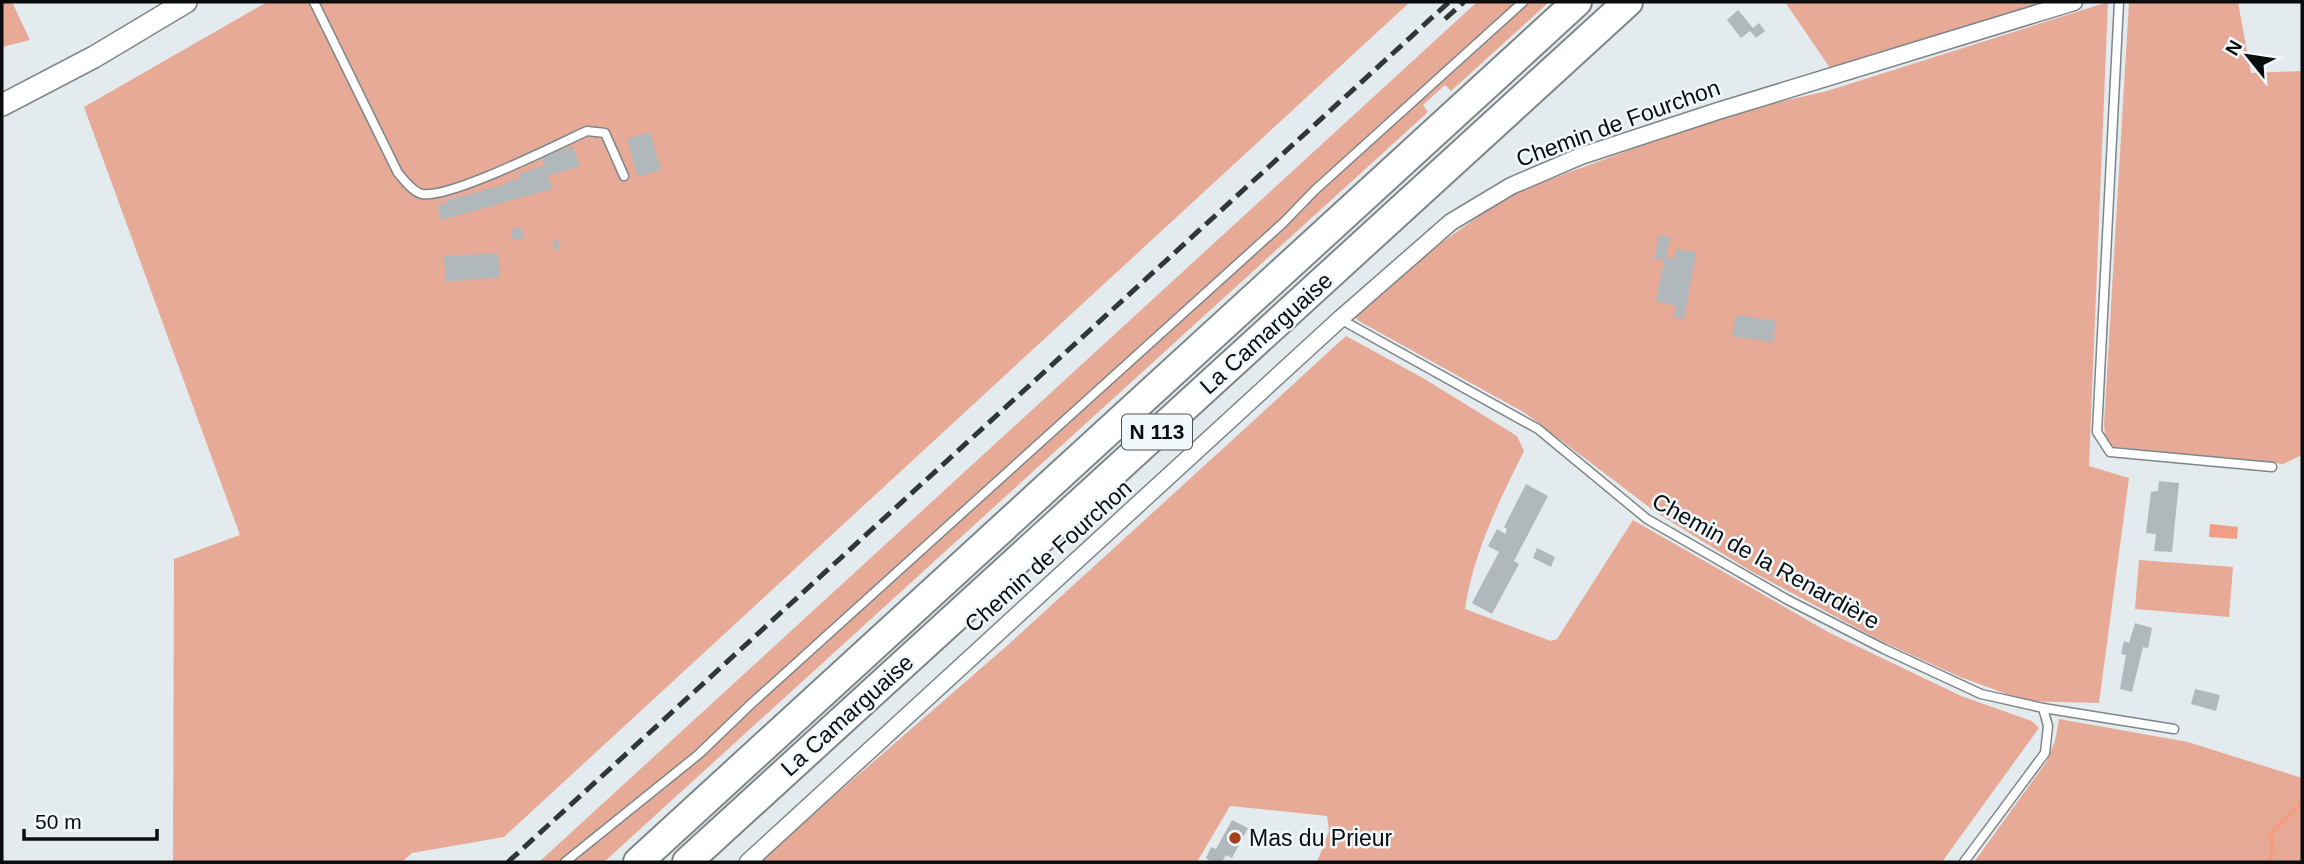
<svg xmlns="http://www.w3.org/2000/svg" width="2304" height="864" viewBox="0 0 2304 864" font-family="Helvetica,sans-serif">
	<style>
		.green { fill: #e7aa97 }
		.water { fill: #f09e84 }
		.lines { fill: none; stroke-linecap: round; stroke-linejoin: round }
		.stream { stroke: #f09e84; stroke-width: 5 }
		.building { fill: #b1b8bc }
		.lane-casing { stroke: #7f8689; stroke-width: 11 }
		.street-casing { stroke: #7f8689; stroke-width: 19 }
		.secondary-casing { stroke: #7f8689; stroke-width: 24 }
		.highway-casing { stroke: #7f8689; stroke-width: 32 }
		.lane { stroke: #fff; stroke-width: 8 }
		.street { stroke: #fff; stroke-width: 16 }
		.secondary { stroke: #fff; stroke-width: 21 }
		.highway { stroke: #fff; stroke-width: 28 }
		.rail { stroke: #323638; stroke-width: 5; stroke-dasharray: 14 7; stroke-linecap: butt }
		.poi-dot { fill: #a7401c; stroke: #f0f8fc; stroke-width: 2.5 }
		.labels { text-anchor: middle; stroke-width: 5; stroke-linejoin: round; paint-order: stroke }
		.shield { fill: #f0f8fc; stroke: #4f5355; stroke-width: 2 }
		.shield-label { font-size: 21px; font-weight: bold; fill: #0a0c0e }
		.street-label { font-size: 23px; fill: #0a0c0e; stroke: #f0f8fc }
		.poi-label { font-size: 23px; fill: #0a0c0e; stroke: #f0f8fc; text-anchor: start }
	</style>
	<rect width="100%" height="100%" fill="#e3ebef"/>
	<g class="green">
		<polygon points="2,2 12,2 30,40 2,47"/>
		<polygon points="267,2 1410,2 504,837 412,853 402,862 173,862 174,559 240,535 84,107"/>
		<polygon points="1477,2 1549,2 1451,91 1445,85 1423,105 1428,112 604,862 539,862"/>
		<polygon points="1785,2 2043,2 1830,68"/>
		<polygon points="2108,2 2089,466 2129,478 2099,703 2026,701 1960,677 1879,640 1749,570 1657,513 1525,413 1357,320 1355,315 1426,254 1508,195 1727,114 1827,91"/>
		<polygon points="2129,2 2238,2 2251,73 2302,71 2302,455 2283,464 2106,446 2104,424"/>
		<path d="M1346,336L1423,378L1517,436L1524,451C1499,501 1473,554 1465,609L1551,641L1557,639L1633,520L1830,633L1961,696L2032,721L2039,728L1942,862H1317L1329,831L1327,816L1230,806L1197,862H758L1009,644Z"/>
		<polygon points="2139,560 2233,567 2229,617 2135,609"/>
		<polygon points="2059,719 2188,742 2302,778 2302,862 1974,862 2047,761 2055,741"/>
	</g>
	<polygon class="water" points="2210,524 2238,527 2237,539 2209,537"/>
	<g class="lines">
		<polyline class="stream" points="2270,862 2273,850 2270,834 2302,802"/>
	</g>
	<g class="building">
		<polygon points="1738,10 1753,28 1759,23 1765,31 1756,38 1750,31 1741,38 1727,20"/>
		<polygon points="650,132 661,170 638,177 627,139"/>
		<polygon points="573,146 580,166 548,176 552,189 441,220 437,205 445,204 445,201 506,184 506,182 519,179 518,174 544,166 541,157"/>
		<polygon points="522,228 523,239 513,240 511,229"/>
		<polygon points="1659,235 1670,237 1666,257 1674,259 1676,249 1696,252 1684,319 1673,317 1676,306 1656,301 1664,261 1654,259"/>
		<polygon points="557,239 560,249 555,250 553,241"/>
		<polygon points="498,253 500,277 446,282 444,256"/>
		<polygon points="1736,315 1776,321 1773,342 1732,336"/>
		<polygon points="2159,481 2179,483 2172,552 2154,551 2156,534 2146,533 2151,492 2158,491"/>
		<polygon points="1526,484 1548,496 1514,561 1519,564 1492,614 1472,603 1499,552 1488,546 1497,529 1505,534 1507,529 1504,527"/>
		<polygon points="1537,548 1555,557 1551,567 1533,558"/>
		<polygon points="2135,623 2152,628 2148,648 2143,647 2132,692 2120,689 2126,655 2121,654 2124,641 2129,643"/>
		<polygon points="2195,689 2220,695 2216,711 2191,704"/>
		<polygon points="1232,820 1248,828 1232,858 1226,855 1222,862 1209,862 1210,861 1206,858 1211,847 1216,849"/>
	</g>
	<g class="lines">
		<g class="lane-casing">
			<g id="lane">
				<path d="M314,2L398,173C404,180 413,192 422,194C450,199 556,145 587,131L605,133L624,176"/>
				<polyline points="2119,2 2097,432 2110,452 2272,467"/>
				<polyline points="1340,319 1538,429 1647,519 1788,600 1884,649 1981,694 2043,708 2174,729"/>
				<polyline points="565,862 699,754 751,704 1283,223 1315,190 1523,2"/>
				<polyline points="1964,862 2045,753 2048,726 2043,708"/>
			</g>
		</g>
		<g class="street-casing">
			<polyline id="street" points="748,862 1340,319 1451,222 1511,186 1581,156 1718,111 2074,2"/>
		</g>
		<g class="secondary-casing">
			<polyline id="secondary" points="2,105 94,57 186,2"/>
		</g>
		<g class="highway-casing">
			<g id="highway">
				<polyline points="638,862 1577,2"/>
				<polyline points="687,862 1628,2"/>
			</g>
		</g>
		<use href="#lane" class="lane"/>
		<use href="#street" class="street"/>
		<use href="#secondary" class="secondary"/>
		<use href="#highway" class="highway"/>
		<g class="rail">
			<polyline points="1445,19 1464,2"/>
			<polyline points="508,862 1449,2"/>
		</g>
	</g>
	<circle class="poi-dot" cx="1235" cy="838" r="7"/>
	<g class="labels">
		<rect class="shield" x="1122" y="414.5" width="70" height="35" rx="5"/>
		<g class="shield-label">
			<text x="1157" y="439">N 113</text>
		</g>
		<g class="street-label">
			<text transform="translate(1618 123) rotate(-20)" y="8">Chemin de Fourchon</text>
			<text transform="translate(1266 333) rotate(-42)" y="8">La Camarguaise</text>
			<text transform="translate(1048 556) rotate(-42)" y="8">Chemin de Fourchon</text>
			<text transform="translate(1766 561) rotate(29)" y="8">Chemin de la Renardière</text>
			<text transform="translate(847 715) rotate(-42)" y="8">La Camarguaise</text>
		</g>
		<g class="poi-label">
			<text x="1249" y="846">Mas du Prieur</text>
		</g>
	</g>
	<rect width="2304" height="864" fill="none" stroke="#0a0c0e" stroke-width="7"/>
	<g transform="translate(2248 56) rotate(300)" stroke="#f0f8fc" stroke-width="5" paint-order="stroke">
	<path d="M0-5L12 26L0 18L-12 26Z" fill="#0a0c0e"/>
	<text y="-10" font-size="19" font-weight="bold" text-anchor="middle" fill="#0a0c0e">N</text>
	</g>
	<path d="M24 829v10h133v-10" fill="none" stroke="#0a0c0e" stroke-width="3.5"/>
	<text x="35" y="829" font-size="21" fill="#0a0c0e" stroke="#f0f8fc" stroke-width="5" paint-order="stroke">50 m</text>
</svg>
